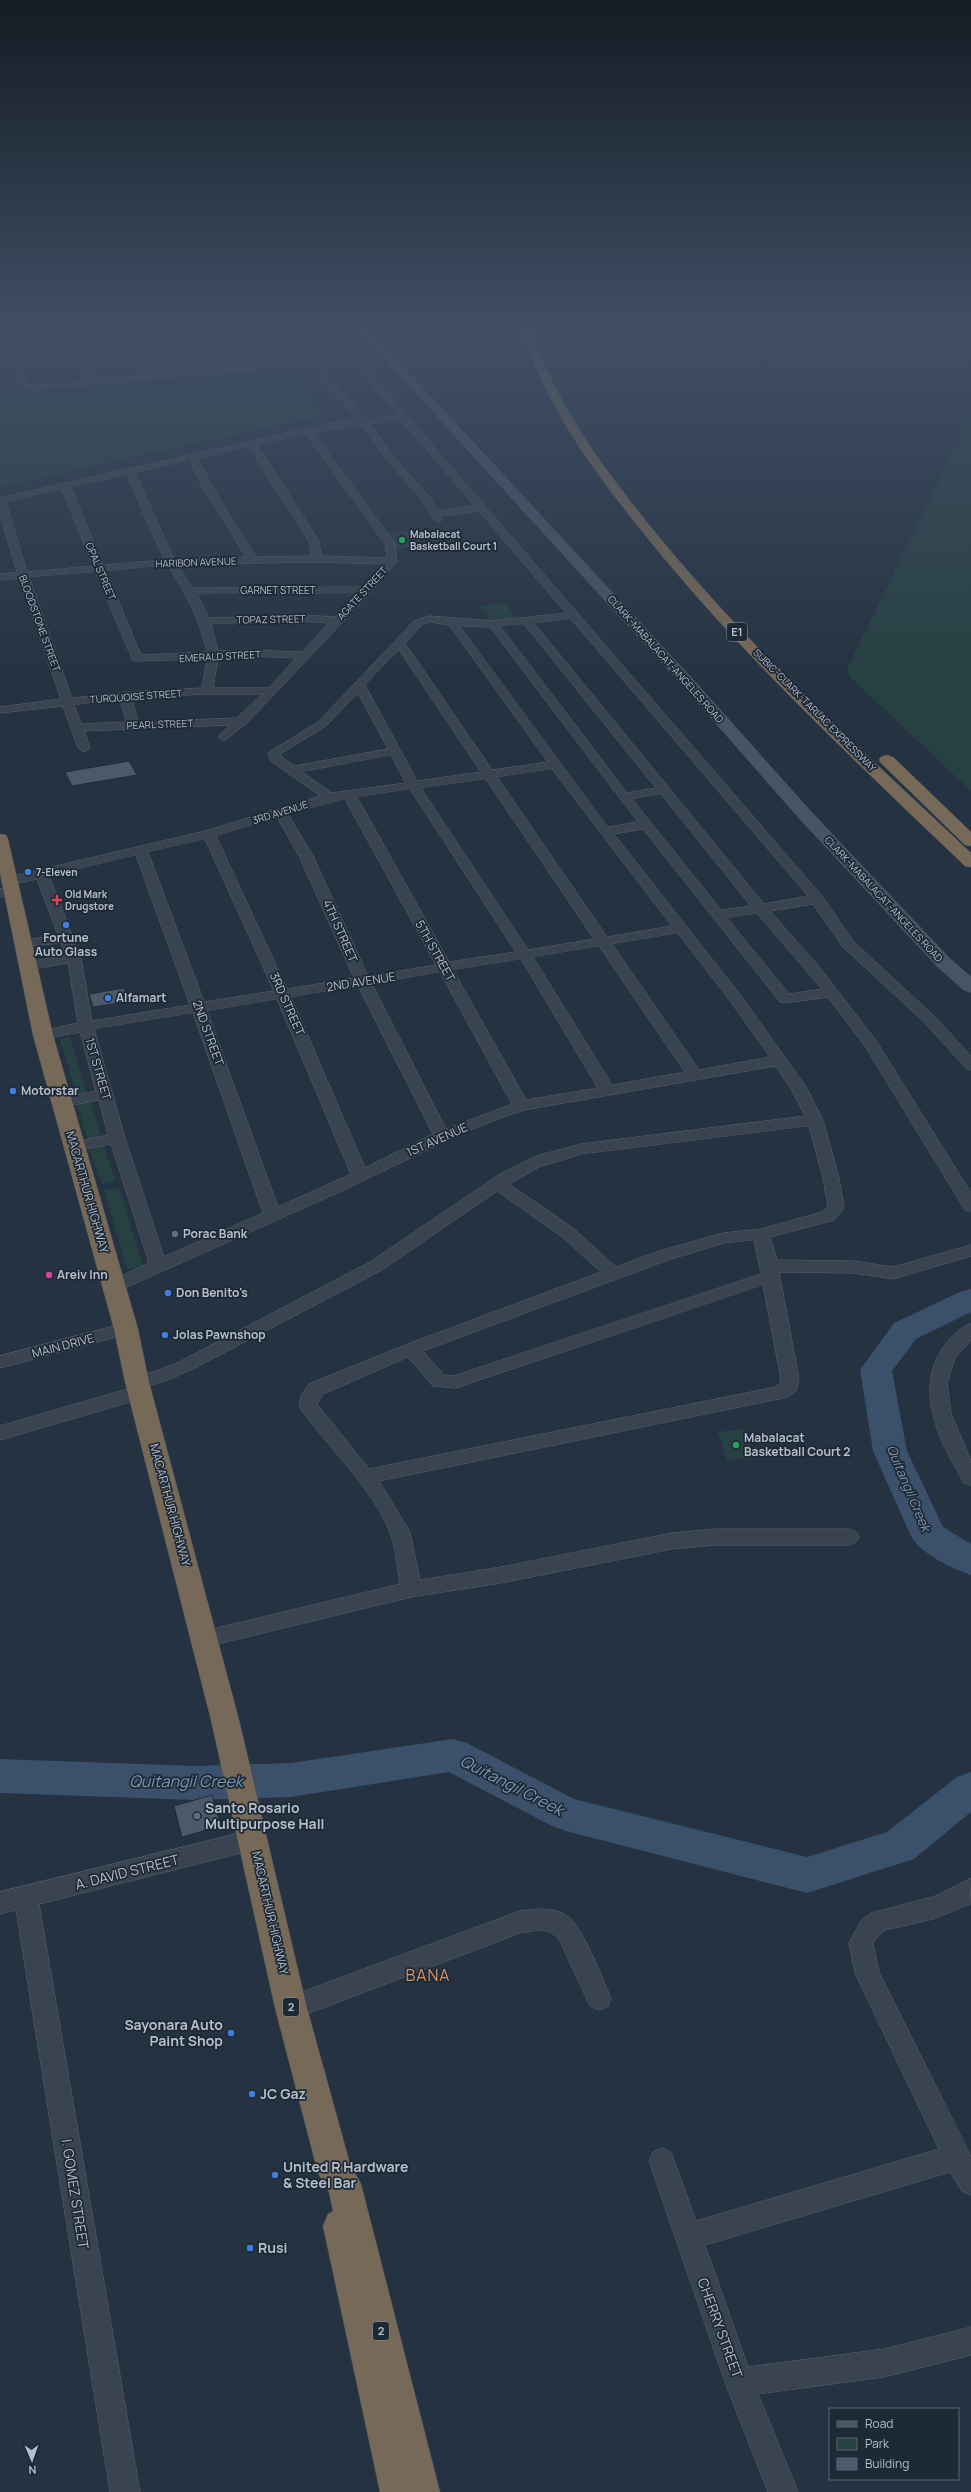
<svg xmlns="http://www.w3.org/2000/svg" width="971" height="2492" viewBox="0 0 971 2492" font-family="Manrope,sans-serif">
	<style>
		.green { fill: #274042 }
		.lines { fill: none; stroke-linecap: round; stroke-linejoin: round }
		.river { fill: #3b506a; fill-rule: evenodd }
		.building { fill: #4b596a; stroke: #202b38 }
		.street-casing { stroke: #57626e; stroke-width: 1 }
		.secondary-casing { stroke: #57626e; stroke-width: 1 }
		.highway-casing { stroke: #444f5b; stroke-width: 1 }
		.street { fill: #3a4451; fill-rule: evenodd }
		.secondary { fill: #485364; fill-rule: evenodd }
		.highway { fill: #776957; fill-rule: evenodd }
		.leisure-dot { fill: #2e9e5b; stroke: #1e2936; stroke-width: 1.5 }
		.shop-dot { fill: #3f7fe0; stroke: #1e2936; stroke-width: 1.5 }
		.health-dot { fill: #e0444e; stroke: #1e2936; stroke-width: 1.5 }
		.service-dot { fill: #5c6f8a; stroke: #1e2936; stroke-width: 1.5 }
		.hotel-dot { fill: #d1479c; stroke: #1e2936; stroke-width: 1.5 }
		.labels { text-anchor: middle; stroke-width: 3.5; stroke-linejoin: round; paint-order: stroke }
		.far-poi-label { font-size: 10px; font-weight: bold; fill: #b6bfcb; stroke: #1e2936; text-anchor: start }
		.far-street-label { font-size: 10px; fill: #b6bfcb; stroke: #1e2936 }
		.shield { fill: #1e2936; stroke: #88929e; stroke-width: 1 }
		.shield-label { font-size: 11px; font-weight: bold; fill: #b6bfcb }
		.street-label { font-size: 12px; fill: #b6bfcb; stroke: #1e2936 }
		.poi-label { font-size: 12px; font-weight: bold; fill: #b6bfcb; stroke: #1e2936; text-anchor: start }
		.water-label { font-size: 13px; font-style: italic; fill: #7d96b2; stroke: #1e2936 }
		.near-poi-label { font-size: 14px; font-weight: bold; fill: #b6bfcb; stroke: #1e2936; text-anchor: start }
		.near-street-label { font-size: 14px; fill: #b6bfcb; stroke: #1e2936 }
		.near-water-label { font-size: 16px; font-style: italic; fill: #7d96b2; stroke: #1e2936 }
		.near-neighbourhood-label { font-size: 16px; letter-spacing: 1px; fill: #d79365; stroke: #1e2936 }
	</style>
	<rect width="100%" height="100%" fill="#253241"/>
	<g class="green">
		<polygon points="290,375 325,415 0,487 0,399"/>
		<polygon points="971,416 971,791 851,678 847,669"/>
		<polygon points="411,531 418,547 393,548 386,532"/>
		<polygon points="505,603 518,620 493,623 480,606"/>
		<polygon points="70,1037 87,1094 77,1096 60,1039"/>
		<polygon points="90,1099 101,1137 88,1140 76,1102"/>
		<polygon points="103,1144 116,1181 102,1184 89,1147"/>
		<polygon points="119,1188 143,1266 127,1269 104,1190"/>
		<polygon points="744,1429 754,1458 727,1460 718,1432"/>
	</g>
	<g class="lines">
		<g class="river">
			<path d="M971,1289V1312L916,1339L892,1371L907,1451L943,1527L971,1544V1575C951,1568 921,1554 911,1536L873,1451L860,1370L894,1323L960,1292Z"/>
			<polygon points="453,1739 467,1743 574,1799 807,1857 887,1832 957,1777 971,1772 971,1812 914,1859 807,1893 566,1831 552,1826 449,1772 291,1797 196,1800 0,1793 0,1759 196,1766 291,1763"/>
		</g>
	</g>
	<g class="building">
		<polygon points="129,761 137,775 72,786 65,772"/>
		<polygon points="124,988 128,1002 93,1007 89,994"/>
		<polygon points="212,1795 221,1826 182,1837 174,1806"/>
	</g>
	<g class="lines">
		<g class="street-casing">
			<g id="street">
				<polygon points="0,329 4,331 29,385 32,386 85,381 63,329 71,329 93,380 144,375 120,329 128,329 152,375 204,370 175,329 183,329 211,369 257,365 232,329 240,329 266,367 262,369 32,390 22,387 0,339"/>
				<path d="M324,329H332L822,896L853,941L934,1016L971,1056V1070L966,1068L924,1022L843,947L813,904L770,911L821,969L877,1042L971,1193V1211L965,1210L865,1046L828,997L785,1003L780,1002L643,829L614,834L741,996L806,1087L823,1120L839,1178L844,1208L834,1220L770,1237L777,1260L854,1261L893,1267L971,1245V1256L893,1279L854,1273L779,1272L799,1379L796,1391L788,1397L379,1481L410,1532L420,1580L501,1567L672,1533L716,1529H849L856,1532L859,1537L856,1542L849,1545H716L672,1549L501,1583L411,1597L205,1647L198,1645L194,1639L198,1633L205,1631L400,1584C397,1567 396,1549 390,1533C375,1492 328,1446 301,1410L299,1405L301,1396L309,1384L405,1345L601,1272L561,1236L497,1191L382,1270L193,1369L168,1380L144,1387L149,1392L147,1397L0,1440V1426L134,1387L128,1382L130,1377L157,1371L181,1361L370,1262L500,1174L536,1156L581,1144L805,1116L790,1087L775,1066L524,1110L506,1116L465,1132L335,1194L120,1290H108L105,1286L108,1282L149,1263L111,1144L75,1151L67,1146L69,1143L108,1135L99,1100L62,1107L54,1102L57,1099L96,1091L80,1032L43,1039L36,1035L38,1032L78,1023L68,963L28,970L23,969L21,966L23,963L66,955L61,943L19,947L17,944L19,941L58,935L37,879L10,885L3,881L5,878L205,831L320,796L271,761L268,753L318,722L414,621L429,616L493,621L566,613L479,511L441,516V521H435L421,498L390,464L362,425L313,432L395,544L397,561L371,592L247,723L224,741L218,737L230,725L84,731L90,748L84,752L78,748L63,706L0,713V707L61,699L19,578L0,580V574L17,572L0,514V498L335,422L358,420L319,375V371H322L366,419L398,416ZM402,421L475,506L438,511L428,495L396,460L370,424ZM306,434L385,544L387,558L321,556L319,541L257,445ZM249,447L309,541L311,556L256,557L213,488L198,459ZM190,460L203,488L246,557L174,559L135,473ZM127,475L164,560L103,565L71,487ZM62,489L93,566L27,572L6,502ZM316,562L384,564L362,587L193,588L177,565ZM167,565C188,596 198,616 207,652L141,655L106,571ZM96,572L133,661L207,659L202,688L125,692L72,698L29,577ZM357,593L335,617L303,615L209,618L197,594ZM571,619L808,896L764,904L534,623ZM303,621L329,623L302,652L250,650L218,651L211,624ZM430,622L449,625L548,762L492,770L405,643L422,625ZM524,624L656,788L627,793L500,626ZM460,626L490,627L638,822L608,827ZM399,650L481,772L417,781L365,685ZM250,656L296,658L269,688H213L218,658ZM358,693L388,749L294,766L281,756L280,754L326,726ZM207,694H262L237,718L138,722L132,698ZM120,699L126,722L81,724L74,705ZM391,755L406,783L332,793L302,772ZM552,769L672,926L607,937L497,777ZM486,779L594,939L528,950L421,788ZM410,789L516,952L449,962L357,797ZM661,794L751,906L721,910L632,799ZM345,799L436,965L368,976L313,856L288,814ZM277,817L299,856L354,978L287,989L216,836ZM205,839L274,991L204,1002L148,852ZM136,855L190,1005L92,1021L81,958L49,876ZM757,913L822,989L789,994L727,918ZM678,933L731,1002L770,1057L699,1070L612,944ZM599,946L685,1072L612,1085L533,957ZM521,959L598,1088L526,1100L453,970ZM440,972L512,1104L446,1129L372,984ZM358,986L433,1134L365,1168L291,997ZM277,999L351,1174L278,1207L207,1011ZM193,1013L263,1213L164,1257L125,1138L94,1029ZM809,1126L823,1178L828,1207L822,1212L761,1229L723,1233L656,1252L616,1267L573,1228L509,1184L539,1167L581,1154ZM754,1240L761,1274L454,1376L444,1375L423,1351L668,1260L724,1243ZM763,1285L781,1379L780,1383L776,1387L369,1469L317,1404L323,1394L408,1357L433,1386L455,1388Z"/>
				<polygon points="13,887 20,891 18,894 0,897 0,889"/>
				<polygon points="126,1323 132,1325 135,1329 132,1333 0,1368 0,1356"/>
				<path d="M971,1324V1340L955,1358L947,1383L951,1413L971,1461V1485L964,1483L962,1479C938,1439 913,1387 945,1345C952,1336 960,1327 971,1324Z"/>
				<polygon points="253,1830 261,1833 265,1840 261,1847 253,1850 39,1904 140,2492 110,2492 16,1910 0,1914 0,1892"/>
				<polygon points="971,1879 970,1904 933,1919 885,1930 877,1937 873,1944 879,1972 971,2157 971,2195 962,2191 950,2172 705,2245 748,2367 884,2349 971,2327 971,2355 884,2377 758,2394 798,2492 768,2492 725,2382 649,2161 653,2152 662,2148 671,2152 696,2221 939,2149 855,1973 849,1943 861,1921 871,1913 933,1897"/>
				<path d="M541,1909C551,1909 562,1911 570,1918C583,1929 603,1980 611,1998L608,2006L599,2010L590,2006L560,1941C548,1925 537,1931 520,1933L291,2020L282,2016L279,2008L282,2000L291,1996L520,1911Z"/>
			</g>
		</g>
		<g class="secondary-casing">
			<polygon id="secondary" points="358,329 368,329 696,683 812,813 950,959 971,977 971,992 964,990 938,967 800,819 686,689"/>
		</g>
		<g class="highway-casing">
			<g id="highway">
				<path d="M521,329H531C555,402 599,462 646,521C743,642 858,747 971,853V867L965,866C851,757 735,649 637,525C589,465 545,403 521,329Z"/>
				<polygon points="887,755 893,757 971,832 971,846 965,845 881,763 879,760 881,757"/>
				<polygon points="0,834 6,835 8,839 53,1035 138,1329 149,1382 239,1720 307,2008 350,2164 361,2184 440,2492 380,2492 323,2226 328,2214 333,2211 329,2192 318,2173 275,2008 211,1720 125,1382 114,1329 33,1035 0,873"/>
			</g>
		</g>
		<use href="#street" class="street"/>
		<use href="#secondary" class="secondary"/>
		<use href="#highway" class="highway"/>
	</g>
	<linearGradient id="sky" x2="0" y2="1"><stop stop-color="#141c24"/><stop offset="0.49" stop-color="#404f65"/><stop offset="1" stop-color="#404f65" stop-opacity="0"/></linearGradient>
	<rect width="971" height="678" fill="url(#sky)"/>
	<g class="leisure-dot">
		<circle cx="402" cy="540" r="4"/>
		<circle cx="736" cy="1445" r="4"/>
	</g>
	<g class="shop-dot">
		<circle cx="28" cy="872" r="4"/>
		<circle cx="66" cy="925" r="4"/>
		<circle cx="108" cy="998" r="4"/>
		<circle cx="13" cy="1091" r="4"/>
		<circle cx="168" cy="1293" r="4"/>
		<circle cx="165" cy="1335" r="4"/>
		<circle cx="231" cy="2033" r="4"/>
		<circle cx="252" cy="2094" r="4"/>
		<circle cx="275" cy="2175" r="4"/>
		<circle cx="250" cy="2248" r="4"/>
	</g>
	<path class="health-dot" d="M55 894h4v4h4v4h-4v4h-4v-4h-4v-4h4z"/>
	<g class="service-dot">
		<circle cx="175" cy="1234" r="4"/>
		<circle cx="197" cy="1816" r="4"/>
	</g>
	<circle class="hotel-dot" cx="49" cy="1275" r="4"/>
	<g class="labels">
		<g class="far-poi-label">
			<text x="410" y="538">Mabalacat<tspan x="410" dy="12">Basketball Court 1</tspan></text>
			<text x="36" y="876">7-Eleven</text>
			<text x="65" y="898">Old Mark<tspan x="65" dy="12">Drugstore</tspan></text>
		</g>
		<g class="far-street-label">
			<text transform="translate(196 562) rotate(-2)" y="4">HARIBON AVENUE</text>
			<text transform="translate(101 571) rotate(67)" y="4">OPAL STREET</text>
			<text x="278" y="594">GARNET STREET</text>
			<text transform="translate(362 593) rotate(-47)" y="4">AGATE STREET</text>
			<text transform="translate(271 619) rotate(-1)" y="4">TOPAZ STREET</text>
			<text transform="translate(40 623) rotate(70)" y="4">BLOODSTONE STREET</text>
			<text transform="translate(220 656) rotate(-3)" y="4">EMERALD STREET</text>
			<text transform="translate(666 659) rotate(48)" y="4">CLARK-MABALACAT-ANGELES ROAD</text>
			<text transform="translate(136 696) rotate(-4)" y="4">TURQUOISE STREET</text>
			<text transform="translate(815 710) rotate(45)" y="4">SUBIC-CLARK-TARLAC EXPRESSWAY</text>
			<text transform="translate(160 724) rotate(-2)" y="4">PEARL STREET</text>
			<text transform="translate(280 812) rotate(-17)" y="4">3RD AVENUE</text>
			<text transform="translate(884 899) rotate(47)" y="4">CLARK-MABALACAT-ANGELES ROAD</text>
		</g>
		<g class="shield">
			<rect x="727" y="623" width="20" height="18" rx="3"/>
			<rect x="283" y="1998" width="16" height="18" rx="3"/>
			<rect x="373" y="2322" width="16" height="18" rx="3"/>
		</g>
		<g class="shield-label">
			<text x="737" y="636">E1</text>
			<text x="291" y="2011">2</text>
			<text x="381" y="2335">2</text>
		</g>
		<g class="street-label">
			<text transform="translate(340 931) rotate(66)" y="4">4TH STREET</text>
			<text transform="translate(435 951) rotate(61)" y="4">5TH STREET</text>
			<text transform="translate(361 982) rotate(-9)" y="4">2ND AVENUE</text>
			<text transform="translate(287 1004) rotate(66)" y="4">3RD STREET</text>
			<text transform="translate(208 1033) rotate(70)" y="4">2ND STREET</text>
			<text transform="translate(98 1069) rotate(74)" y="4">1ST STREET</text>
			<text transform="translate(437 1140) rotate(-24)" y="4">1ST AVENUE</text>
			<text transform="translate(87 1192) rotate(74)" y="4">MACARTHUR HIGHWAY</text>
			<text transform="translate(63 1346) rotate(-15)" y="4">MAIN DRIVE</text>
			<text transform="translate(170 1505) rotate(75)" y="4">MACARTHUR HIGHWAY</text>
			<text transform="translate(270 1913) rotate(77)" y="4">MACARTHUR HIGHWAY</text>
		</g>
		<g class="poi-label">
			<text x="66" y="942" text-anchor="middle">Fortune<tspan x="66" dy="14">Auto Glass</tspan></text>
			<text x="116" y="1002">Alfamart</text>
			<text x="21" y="1095">Motorstar</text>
			<text x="183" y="1238">Porac Bank</text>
			<text x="57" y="1279">Areiv Inn</text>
			<text x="176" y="1297">Don Benito's</text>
			<text x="173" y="1339">Jolas Pawnshop</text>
			<text x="744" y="1442">Mabalacat<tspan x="744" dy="14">Basketball Court 2</tspan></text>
		</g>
		<g class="water-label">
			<text transform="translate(909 1488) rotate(67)" y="5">Quitangil Creek</text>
		</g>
		<g class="near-poi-label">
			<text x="205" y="1813">Santo Rosario<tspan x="205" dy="16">Multipurpose Hall</tspan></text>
			<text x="223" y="2030" text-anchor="end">Sayonara Auto<tspan x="223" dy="16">Paint Shop</tspan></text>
			<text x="260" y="2099">JC Gaz</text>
			<text x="283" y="2172">United R Hardware<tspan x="283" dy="16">&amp; Steel Bar</tspan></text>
			<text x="258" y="2253">Rusi</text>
		</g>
		<g class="near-street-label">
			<text transform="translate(127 1872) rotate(-14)" y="5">A. DAVID STREET</text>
			<text transform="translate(75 2194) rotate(81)" y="5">I. GOMEZ STREET</text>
			<text transform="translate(720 2328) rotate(70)" y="5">CHERRY STREET</text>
		</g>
		<g class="near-water-label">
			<text x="186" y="1787">Quitangil Creek</text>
			<text transform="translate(512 1785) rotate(27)" y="6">Quitangil Creek</text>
		</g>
		<g class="near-neighbourhood-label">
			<text x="428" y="1981">BANA</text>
		</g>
	</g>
	<rect x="829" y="2408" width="130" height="72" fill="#1e2936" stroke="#5b6572"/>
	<rect x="837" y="2421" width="20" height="6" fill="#485364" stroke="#5b6572"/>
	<text x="865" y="2428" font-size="12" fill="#b6bfcb">Road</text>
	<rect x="837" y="2438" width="20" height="12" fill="#274042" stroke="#5b6572"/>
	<text x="865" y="2448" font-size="12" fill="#b6bfcb">Park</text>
	<rect x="837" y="2458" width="20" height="12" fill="#4b596a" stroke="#5b6572"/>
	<text x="865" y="2468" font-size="12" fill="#b6bfcb">Building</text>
	<g transform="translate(32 2460) rotate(178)" stroke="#1e2936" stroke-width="3" paint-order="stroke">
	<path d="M0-3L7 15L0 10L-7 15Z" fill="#b6bfcb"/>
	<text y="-6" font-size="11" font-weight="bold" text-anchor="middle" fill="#b6bfcb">N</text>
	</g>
</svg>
